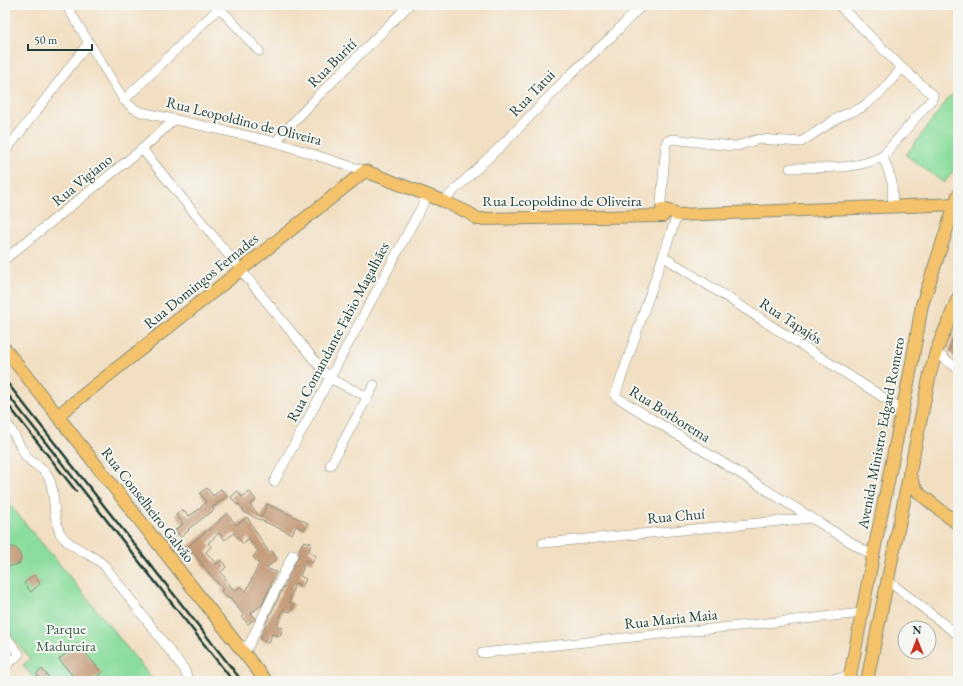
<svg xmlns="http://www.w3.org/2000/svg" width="963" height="686" viewBox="0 0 963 686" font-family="'EB Garamond',serif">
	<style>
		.green { fill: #8bdd9d; stroke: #558d68 }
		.building { fill: #c69d7c; fill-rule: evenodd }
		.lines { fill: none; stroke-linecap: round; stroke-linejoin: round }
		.minor-casing { stroke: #888e7b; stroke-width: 10 }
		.major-casing { stroke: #888e7b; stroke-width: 14 }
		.minor { stroke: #fff; stroke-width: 9 }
		.major { stroke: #f3c26a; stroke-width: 12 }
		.rail { stroke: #1f3d34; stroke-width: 2.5 }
		.labels { text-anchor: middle; stroke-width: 4; stroke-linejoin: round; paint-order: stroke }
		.street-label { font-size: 15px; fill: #1f3d34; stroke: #f6f6f2 }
		.park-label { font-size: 15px; fill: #355d49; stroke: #f6f6f2 }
	</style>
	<rect width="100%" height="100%" fill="#f6f6f2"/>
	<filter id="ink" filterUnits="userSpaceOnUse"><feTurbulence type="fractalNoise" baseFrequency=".025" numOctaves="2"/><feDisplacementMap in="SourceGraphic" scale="8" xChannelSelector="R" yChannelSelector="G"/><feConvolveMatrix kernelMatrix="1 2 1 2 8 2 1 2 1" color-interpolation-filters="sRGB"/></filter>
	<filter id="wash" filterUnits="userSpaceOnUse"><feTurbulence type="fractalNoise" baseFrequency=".012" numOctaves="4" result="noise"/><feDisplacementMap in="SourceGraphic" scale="16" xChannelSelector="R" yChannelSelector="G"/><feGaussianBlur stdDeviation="0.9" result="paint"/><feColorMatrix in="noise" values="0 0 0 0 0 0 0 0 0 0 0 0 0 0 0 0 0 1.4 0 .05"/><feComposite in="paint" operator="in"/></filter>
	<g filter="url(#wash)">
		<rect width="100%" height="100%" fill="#f2dfc2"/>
		<g class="green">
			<polygon points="951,95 958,100 958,165 944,183 906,155"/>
			<polygon points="5,499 70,577 154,681 35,681 23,665 30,659 5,628"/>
		</g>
		<g id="blocks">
			<g class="building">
				<polygon points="956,328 958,328 958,358 949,351"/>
				<polygon points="207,488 213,496 221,489 227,496 212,508 214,510 188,529 189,530 181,537 175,530 183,524 176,515 182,510 189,516 198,510 206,502 200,493"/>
				<polygon points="238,491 242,497 250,492 256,500 250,505 261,518 267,504 308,523 304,530 296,526 292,534 245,513 239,504 237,505 231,497"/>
				<path d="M227,513L236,525L247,517L269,553L272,551L277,559L266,568L276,572L270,585H271L262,605L251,613L255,618V619L248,624L242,617L244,616L230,597L229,599L221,591L223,589L203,566L194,552L192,553L187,547L219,521V520ZM219,533L225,540L234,533L243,544L248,538L258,551L253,557L259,564L246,592L241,586L234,591L221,572L226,567L222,560L216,564L206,552L211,547L208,543Z"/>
				<polygon points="304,541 311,543 309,551 316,556 312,563 306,560 300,576 306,579 302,587 295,583 289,602 294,604 291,612 283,610 277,626 283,628 280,636 272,634 269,643 260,639 266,624 298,557 300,550 299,549"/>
				<polygon points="5,547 14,547 18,550 21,558 19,564 5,567"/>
				<polygon points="34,575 40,584 31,592 24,583"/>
				<polygon points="78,644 102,673 92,681 77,681 59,659"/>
				<polygon points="42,669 52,681 42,681 36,674"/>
			</g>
		</g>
	</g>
	<g filter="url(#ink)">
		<use href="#blocks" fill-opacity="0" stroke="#888e7b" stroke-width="1"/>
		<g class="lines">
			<g class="minor-casing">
				<g id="minor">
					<polyline points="66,5 124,100 133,108 141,112 275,142 365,171"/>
					<polyline points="217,5 259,51"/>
					<polyline points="839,5 902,68 933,95 932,99 883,156 892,182 893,206"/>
					<polyline points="957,5 958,6"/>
					<polyline points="124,100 222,5"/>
					<polyline points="275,142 318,96 409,5"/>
					<polyline points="142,149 329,378 368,397"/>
					<polyline points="5,152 89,42"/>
					<path d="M790,168C821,167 855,171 883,156"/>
					<polyline points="443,201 504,143 570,75 611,37 642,5"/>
					<polyline points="662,209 661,202 666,143 667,141 672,139 732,146 737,146 759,139 801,142 839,117 861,108 869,102 881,92 902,68"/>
					<polyline points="677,215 615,396 873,556"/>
					<polyline points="664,257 903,410"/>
					<polyline points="5,259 142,149 174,120"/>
					<polyline points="936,352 958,369"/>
					<path d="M5,422C15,431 18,445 26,456C31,464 43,467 48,476C57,493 51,515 60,533C67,546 92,554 104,565L184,669L189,681"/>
					<polyline points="330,466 374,385"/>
					<polyline points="274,482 428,195"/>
					<polyline points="543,543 812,518"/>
					<polyline points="887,580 958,635"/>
					<polyline points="5,636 19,654 5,667"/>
					<polyline points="237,645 248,647 293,554"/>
					<polyline points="482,653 862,613"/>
					<polyline points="812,681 850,677"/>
				</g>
			</g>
			<g class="major-casing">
				<g id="major">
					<polyline points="5,349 266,681"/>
					<polyline points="57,416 365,171 443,201 469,213 478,219 663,216 662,209 673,212 677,215 958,204"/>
					<polyline points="909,473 914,486 920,494 958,524"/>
					<polyline points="849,681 873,556 911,368 922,305 958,195"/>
					<polyline points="867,681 930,374 936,352 958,298"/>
				</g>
			</g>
			<use href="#minor" class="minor"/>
			<use href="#major" class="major"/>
			<g class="rail">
				<polyline points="5,380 242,681"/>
				<polyline points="5,391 233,681"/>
				<polyline points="5,401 76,491"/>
			</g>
		</g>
	</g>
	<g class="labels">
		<g class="street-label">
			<text transform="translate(332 63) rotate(-45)" y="5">Rua Burití</text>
			<text transform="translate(532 93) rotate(-46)" y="5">Rua Tatui</text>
			<text transform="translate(244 121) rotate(14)" y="5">Rua Leopoldino de Oliveira</text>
			<text transform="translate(82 180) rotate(-39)" y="5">Rua Vigiano</text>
			<text x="562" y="206">Rua Leopoldino de Oliveira</text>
			<text transform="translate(201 281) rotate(-39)" y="5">Rua Domingos Fernades</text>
			<text transform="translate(791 321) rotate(33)" y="5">Rua Tapajós</text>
			<text transform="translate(338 332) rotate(-62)" y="5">Rua Comandante Fabio Magalhães</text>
			<text transform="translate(670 414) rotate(32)" y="5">Rua Borborema</text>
			<text transform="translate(881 433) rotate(-79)" y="5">Avenida Ministro Edgard Romero</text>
			<text transform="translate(148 505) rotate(52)" y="5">Rua Conselheiro Galvão</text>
			<text transform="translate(676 516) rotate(-5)" y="5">Rua Chuí</text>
			<text transform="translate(671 619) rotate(-6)" y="5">Rua Maria Maia</text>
		</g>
		<g class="park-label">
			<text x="66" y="634">Parque<tspan x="66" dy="17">Madureira</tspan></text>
		</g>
	</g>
	<rect width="963" height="686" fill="none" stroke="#f6f6f2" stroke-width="20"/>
	<g transform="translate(917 640)"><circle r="19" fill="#f6f6f2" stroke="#a0aca6"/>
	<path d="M0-3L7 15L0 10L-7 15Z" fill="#c8321e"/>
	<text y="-6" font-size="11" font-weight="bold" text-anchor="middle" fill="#1f3d34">N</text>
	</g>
	<path d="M28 44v6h64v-6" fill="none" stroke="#1f3d34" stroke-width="2"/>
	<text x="34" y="44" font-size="12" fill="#1f3d34" stroke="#f6f6f2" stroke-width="3" paint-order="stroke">50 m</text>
</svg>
